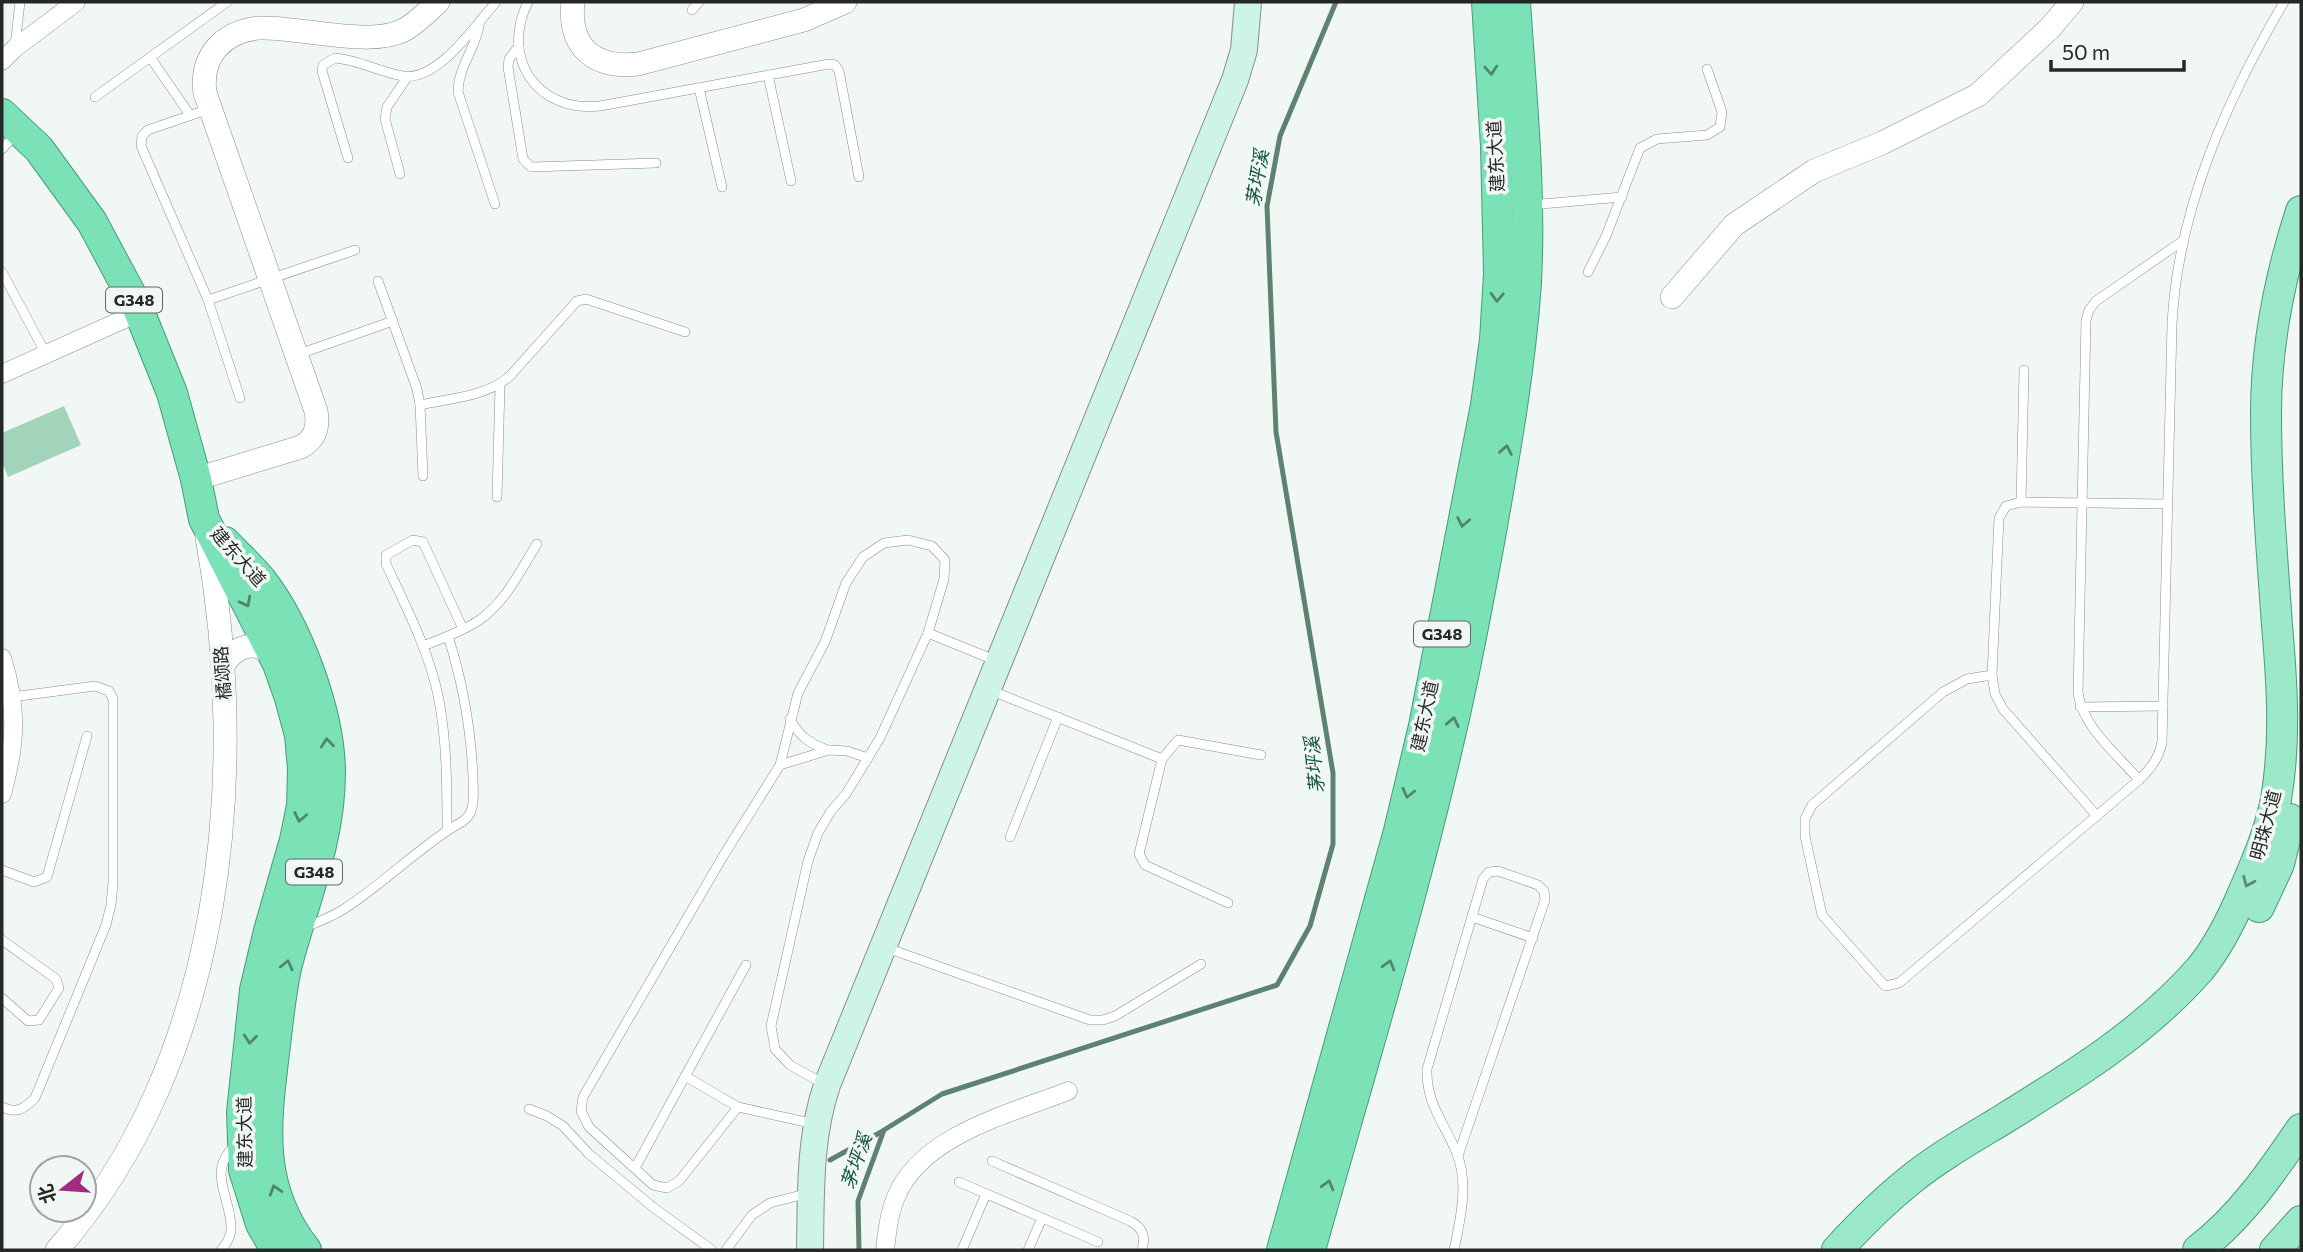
<svg xmlns="http://www.w3.org/2000/svg" width="2303" height="1252" viewBox="0 0 2303 1252" font-family="Commissioner,'Noto Sans SC',sans-serif">
	<style>
		.green { fill: #a2d4bb }
		.lines { fill: none; stroke-linecap: round; stroke-linejoin: round }
		.stream { stroke: #5d8370; stroke-width: 5 }
		.service-casing { stroke: #898e8b; stroke-width: 10 }
		.minor-casing { stroke: #898e8b; stroke-width: 19 }
		.tertiary-casing { stroke: #898e8b; stroke-width: 24 }
		.secondary-casing { stroke: #898e8b; stroke-width: 28 }
		.primary-casing { stroke: #479c78; stroke-width: 32 }
		.trunk-casing { stroke: #479c78; stroke-width: 32 }
		.service { stroke: #fff; stroke-width: 9 }
		.minor { stroke: #fff; stroke-width: 18 }
		.tertiary { stroke: #fff; stroke-width: 23 }
		.secondary { stroke: #cdf4e4; stroke-width: 26 }
		.primary { stroke: #9be9c8; stroke-width: 30 }
		.trunk { stroke: #7ae2b6; stroke-width: 30 }
		.oneway { stroke: #50856e }
		.oneway2 { stroke: #608878 }
		.labels { text-anchor: middle; stroke-width: 7; stroke-linejoin: round; paint-order: stroke }
		.shield { fill: #f1f7f4; stroke: #636664; stroke-width: 2 }
		.shield-label { font-size: 16px; font-weight: bold; fill: #262827 }
		.street-label { font-size: 18px; fill: #262827; stroke: #f1f7f4 }
		.water-label { font-size: 19px; font-style: italic; fill: #15573d; stroke: #f1f7f4 }
	</style>
	<rect width="100%" height="100%" fill="#f1f7f4"/>
	<polygon class="green" points="64,406 81,445 8,477 2,462 2,433"/>
	<g class="lines">
		<g class="stream">
			<polyline points="830,1160 883,1131"/>
			<polyline points="859,1250 858,1201 884,1130 942,1094 1277,985 1310,926 1333,844 1333,773 1276,432 1267,206 1280,136 1336,2"/>
		</g>
		<g class="service-casing">
			<g id="service">
				<path d="M528,2C500,58 537,113 600,106L829,64L835,65L839,71L859,177"/>
				<polyline points="692,10 699,2"/>
				<path d="M480,21C477,48 458,66 458,92L495,204"/>
				<polyline points="15,46 20,2"/>
				<polyline points="519,46 509,59 508,67 523,159 531,167 656,163"/>
				<polyline points="150,57 190,115"/>
				<polyline points="768,75 791,181"/>
				<polyline points="699,88 722,187"/>
				<polyline points="95,97 227,2"/>
				<polyline points="209,109 148,130 142,136 141,146 208,300 240,398"/>
				<polyline points="2,149 15,135"/>
				<path d="M348,158L322,71L323,65L335,58C358,60 380,72 403,76C437,82 475,26 496,2"/>
				<polyline points="400,174 385,119 387,107 408,76"/>
				<polyline points="1530,205 1622,197"/>
				<polyline points="2,272 46,354"/>
				<polyline points="1588,272 1606,236 1640,148 1657,139 1707,135 1720,127 1722,112 1707,69"/>
				<polyline points="378,281 417,389 420,405 423,476"/>
				<polyline points="208,300 355,250"/>
				<polyline points="299,354 393,321"/>
				<path d="M420,405C451,398 486,397 510,376L577,301L586,299L685,332"/>
				<polyline points="497,497 500,385"/>
				<polyline points="2021,502 2024,370"/>
				<polyline points="928,633 997,661"/>
				<path d="M423,646C441,639 461,632 478,621C505,603 520,571 537,544"/>
				<path d="M1992,675L1967,679L1943,692L1812,805L1805,819V836L1822,915L1885,986L1899,983L2139,780C2151,768 2159,758 2162,742L2172,324C2178,209 2226,101 2284,2"/>
				<polyline points="992,691 1162,759"/>
				<polyline points="2080,707 2163,706"/>
				<path d="M790,719C799,736 810,744 828,750"/>
				<polyline points="780,765 829,750 847,751 868,758"/>
				<path d="M2139,780C2117,754 2083,728 2078,693L2086,320L2089,310L2096,301L2184,240"/>
				<polyline points="2097,816 2003,709 1995,694 1992,675 1999,518 2006,506 2021,502 2168,504"/>
				<path d="M447,830C447,785 447,740 438,695C428,649 406,607 386,564V555L413,540L423,542L463,629"/>
				<polyline points="1010,837 1058,717"/>
				<polyline points="2,870 34,882 47,877 87,736"/>
				<polyline points="1228,903 1145,865 1139,854 1162,759 1178,740 1261,755"/>
				<polyline points="1472,917 1533,938"/>
				<path d="M305,927C319,922 331,917 344,909C380,886 411,855 447,831C456,824 467,822 471,811C475,801 473,789 473,778C471,729 463,683 448,636"/>
				<polyline points="2,940 56,979 59,988 39,1020 28,1021 2,998"/>
				<polyline points="884,947 1090,1020 1103,1020 1115,1016 1201,964"/>
				<polyline points="685,1076 738,1107"/>
				<path d="M2,1107C16,1114 24,1109 35,1098L106,925L111,905L113,883V699L109,691L95,686L12,697"/>
				<polyline points="529,1109 547,1116 563,1126 589,1154 654,1208 712,1250"/>
				<polyline points="815,1124 738,1107 679,1181 667,1188 653,1185 589,1127 581,1111 583,1097 722,858 780,765 798,693 825,642 846,583 863,557 884,543 908,540 932,546 945,560 944,579 928,633 880,738 846,794 831,811 818,833 808,861 771,1026 775,1049 790,1065 824,1084"/>
				<path d="M992,1161L1130,1221C1143,1228 1146,1236 1142,1250"/>
				<polyline points="635,1168 746,965"/>
				<polyline points="959,1182 1098,1242"/>
				<path d="M221,1250C226,1244 230,1239 231,1230C233,1200 204,1171 237,1144"/>
				<polyline points="726,1250 752,1215 770,1203 809,1193"/>
				<polyline points="962,1250 986,1194"/>
				<polyline points="1028,1250 1042,1218"/>
				<path d="M1454,1250C1460,1221 1469,1184 1457,1154C1445,1123 1426,1105 1427,1069L1483,879L1489,872L1498,871L1538,885L1544,891L1545,900L1458,1156"/>
			</g>
		</g>
		<g class="minor-casing">
			<g id="minor">
				<polyline points="2,61 15,48 76,2"/>
				<polyline points="2,374 140,312"/>
				<path d="M2,658C18,709 16,743 2,794"/>
				<path d="M885,1250C887,1232 889,1214 896,1197C921,1135 1010,1114 1068,1091"/>
			</g>
		</g>
		<g class="tertiary-casing">
			<g id="tertiary">
				<path d="M573,2C568,47 594,69 638,64L804,20L845,2"/>
				<polyline points="1672,297 1734,225 1814,171 1882,143 1978,95 2050,28 2072,2"/>
				<path d="M196,479L301,447C315,439 319,427 316,411L205,93C200,56 223,32 258,28C299,26 369,48 404,30C417,23 427,12 438,2"/>
				<path d="M223,666C234,645 261,637 275,660"/>
				<path d="M57,1250C223,1062 250,775 207,537"/>
			</g>
		</g>
		<g class="secondary-casing">
			<path id="secondary" d="M810,1250C811,1195 809,1138 827,1085L1235,80L1244,50L1248,2"/>
		</g>
		<g class="primary-casing">
			<g id="primary">
				<polyline points="2259,907 2279,864 2290,819"/>
				<path d="M1837,1250C1859,1226 1883,1202 1909,1181C1936,1159 1967,1141 1997,1123C2070,1078 2143,1034 2200,969C2218,947 2232,919 2243,893C2256,863 2270,831 2276,799C2286,741 2282,683 2277,625C2272,554 2266,483 2266,413C2266,344 2280,276 2301,211"/>
				<path d="M2198,1250C2241,1217 2271,1173 2301,1129"/>
				<polyline points="2275,1250 2301,1221"/>
			</g>
		</g>
		<g class="trunk-casing">
			<g id="trunk">
				<polyline points="2,114 39,149 92,222 137,306 172,393 196,479 204,519 278,664 290,698 300,735 303,769 302,806 295,840 269,931 255,990 242,1112 244,1170 261,1224 276,1250"/>
				<path d="M225,542C237,555 251,567 262,581C298,628 330,714 330,773C330,840 304,900 287,964C280,993 278,1023 274,1053C265,1126 257,1188 306,1250"/>
				<polyline points="1282,1250 1399,831 1424,726 1486,405 1495,340 1499,274 1496,146 1487,2"/>
				<path d="M1310,1250C1358,1078 1411,906 1451,731C1466,667 1478,602 1490,537C1505,452 1520,369 1526,283C1531,190 1521,95 1515,2"/>
			</g>
		</g>
		<use href="#service" class="service"/>
		<use href="#minor" class="minor"/>
		<use href="#tertiary" class="tertiary"/>
		<use href="#secondary" class="secondary"/>
		<use href="#primary" class="primary"/>
		<use href="#trunk" class="trunk"/>
	</g>
	<defs><path id="oneway-chevron" d="M-2-3.5L2.5 0L-2 3.5" fill="none" stroke-width="1.6" stroke-linecap="round" stroke-linejoin="round" transform="scale(1.75)"/></defs>
	<g class="oneway">
		<use href="#oneway-chevron" transform="translate(1491 70) rotate(86)"/>
		<use href="#oneway-chevron" transform="translate(1497 297) rotate(93)"/>
		<use href="#oneway-chevron" transform="translate(1506 450) rotate(-80)"/>
		<use href="#oneway-chevron" transform="translate(1463 522) rotate(101)"/>
		<use href="#oneway-chevron" transform="translate(246 602) rotate(62)"/>
		<use href="#oneway-chevron" transform="translate(1453 722) rotate(-78)"/>
		<use href="#oneway-chevron" transform="translate(327 743) rotate(-96)"/>
		<use href="#oneway-chevron" transform="translate(1408 793) rotate(103)"/>
		<use href="#oneway-chevron" transform="translate(300 817) rotate(101)"/>
		<use href="#oneway-chevron" transform="translate(287 965) rotate(-77)"/>
		<use href="#oneway-chevron" transform="translate(1389 965) rotate(-74)"/>
		<use href="#oneway-chevron" transform="translate(250 1039) rotate(96)"/>
		<use href="#oneway-chevron" transform="translate(1328 1185) rotate(-74)"/>
		<use href="#oneway-chevron" transform="translate(275 1190) rotate(-107)"/>
	</g>
	<use class="oneway2" href="#oneway-chevron" transform="translate(2248 882) rotate(113)"/>
	<g class="labels">
		<g class="shield">
			<rect x="106" y="287.5" width="56" height="25" rx="5"/>
			<rect x="1414" y="621.5" width="56" height="25" rx="5"/>
			<rect x="286" y="859.5" width="56" height="25" rx="5"/>
		</g>
		<g class="shield-label">
			<text x="134" y="306">G348</text>
			<text x="1442" y="640">G348</text>
			<text x="314" y="878">G348</text>
		</g>
		<g class="street-label">
			<text transform="translate(1496 156) rotate(-93)" y="6">建东大道</text>
			<text transform="translate(238 557) rotate(48)" y="6">建东大道</text>
			<text transform="translate(223 673) rotate(-94)" y="6">橘颂路</text>
			<text transform="translate(1425 716) rotate(-78)" y="6">建东大道</text>
			<text transform="translate(2266 825) rotate(-75)" y="6">明珠大道</text>
			<text transform="translate(245 1132) rotate(-91)" y="6">建东大道</text>
		</g>
		<g class="water-label">
			<text transform="translate(1257 178) rotate(-81)" y="7">茅坪溪</text>
			<text transform="translate(1314 765) rotate(-96)" y="7">茅坪溪</text>
			<text transform="translate(856 1161) rotate(-71)" y="7">茅坪溪</text>
		</g>
	</g>
	<rect width="2303" height="1252" fill="none" stroke="#262827" stroke-width="7"/>
	<g transform="translate(63 1189) rotate(253)"><circle r="33" fill="#f1f7f4" stroke="#a0a4a2" stroke-width="2"/>
	<path d="M0-5L12 26L0 18L-12 26Z" fill="#a42a7f"/>
	<text y="-10" font-size="19" font-weight="bold" text-anchor="middle" fill="#262827">北</text>
	</g>
	<path d="M2051 60v10h133v-10" fill="none" stroke="#262827" stroke-width="3.5"/>
	<text x="2062" y="60" font-size="21" fill="#262827" stroke="#f1f7f4" stroke-width="5" paint-order="stroke">50 m</text>
</svg>
